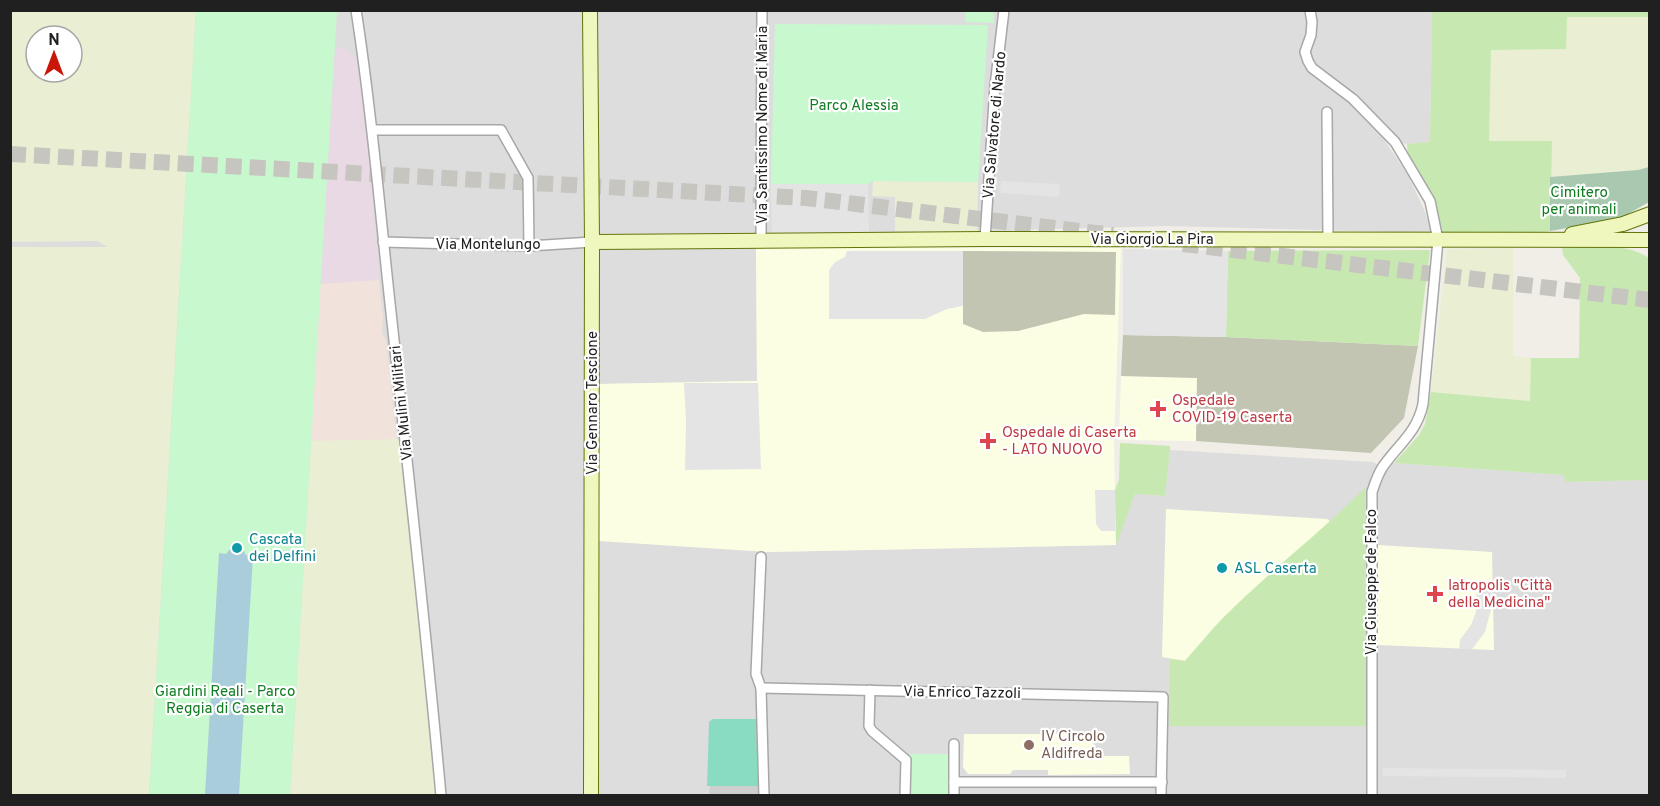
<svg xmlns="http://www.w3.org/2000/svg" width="1660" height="806" viewBox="0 0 1660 806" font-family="Overpass,sans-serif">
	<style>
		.residential { fill: #dedddd; fill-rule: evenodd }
		.industrial { fill: #e9d9e5 }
		.education { fill: #fcfee3 }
		.religious { fill: #cecece }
		.military { fill: #f1e3db }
		.construction { fill: #c3c5b3 }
		.farmland { fill: #eaeed3; fill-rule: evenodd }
		.grass { fill: #c7e8b0 }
		.cemetery { fill: #a9c8b0 }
		.park { fill: #c7f8ce }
		.pitch { fill: #89dcc2 }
		.parking { fill: #e4e4e4 }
		.water { fill: #aacddc }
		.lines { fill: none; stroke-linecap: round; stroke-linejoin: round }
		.highway-tunnel { stroke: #c6c5bf; stroke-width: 16; stroke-dasharray: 16 8; stroke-linecap: butt }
		.street-casing { stroke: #a7a7a7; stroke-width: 12 }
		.secondary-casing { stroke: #627509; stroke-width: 16 }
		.street { stroke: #fff; stroke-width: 9 }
		.secondary { stroke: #f0f7be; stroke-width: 14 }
		.health-dot { fill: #e0444e; stroke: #fff; stroke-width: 2 }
		.culture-dot { fill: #0f9aa8; stroke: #fff; stroke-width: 2 }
		.education-dot { fill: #8d6e63; stroke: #fff; stroke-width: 2 }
		.labels { text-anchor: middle; stroke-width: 4.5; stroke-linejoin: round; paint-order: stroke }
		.park-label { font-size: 15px; fill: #107c21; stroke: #fff }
		.street-label { font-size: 15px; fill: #202020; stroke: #fff }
		.health-label { font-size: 15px; fill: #be3a42; stroke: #fff; text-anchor: start }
		.culture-label { font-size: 15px; fill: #0d838f; stroke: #fff; text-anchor: start }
		.education-label { font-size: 15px; fill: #785e54; stroke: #fff; text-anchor: start }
	</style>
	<rect width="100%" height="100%" fill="#f0eee7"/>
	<path class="residential" d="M10,11H1432L1430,143L1407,144L1385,141L1409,177L1425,212L1431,233L1167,226L1014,230L975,242L756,240L757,381L599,384L592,388L591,537L766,552L1115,545L1135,494L1165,496L1170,450L1373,462L1382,467L1394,463L1564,475L1566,482L1649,480V795H11ZM36,36H72V72H36Z"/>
	<polygon class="industrial" points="335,48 344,48 360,61 365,126 369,137 379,280 320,284"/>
	<g class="education">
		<polygon points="756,247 1121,248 1114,442 1116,545 766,552 598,541 599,384 757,381"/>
		<polygon points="1121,376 1197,378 1196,441 1119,440"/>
		<polygon points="1166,509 1327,519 1331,522 1281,564 1224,617 1185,661 1162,657"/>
		<polygon points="1378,545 1492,552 1494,650 1378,645 1376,552"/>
		<polygon points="964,734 1093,734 1094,756 1129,756 1130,774 1048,775 1048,770 1013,770 1010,774 968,774 963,767"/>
	</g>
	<polygon class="religious" points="710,786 758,786 758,795 709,795"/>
	<polygon class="military" points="379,280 383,317 382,333 386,340 397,441 311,441 320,284"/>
	<g class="construction">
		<polygon points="963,251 1116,252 1115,315 1084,314 1018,331 983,332 963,324"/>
		<polygon points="1123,335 1226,337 1418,346 1404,418 1371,453 1196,441 1197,378 1121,376"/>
	</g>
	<g class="farmland">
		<path d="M11,11H196L149,795H11V247H108L97,241L11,242ZM36,36H72V72H36Z"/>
		<polygon points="1567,17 1649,17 1649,167 1638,170 1550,177 1552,141 1489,141 1491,50"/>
		<polygon points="873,181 978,182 977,233 895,231 895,197 872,196"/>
		<polygon points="1513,248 1513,356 1531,358 1530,401 1431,392 1447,249"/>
		<polygon points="405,439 441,795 290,796 311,441"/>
	</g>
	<g class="grass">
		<polygon points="1432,11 1649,11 1649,17 1567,17 1566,49 1491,50 1489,141 1552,141 1550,231 1530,234 1441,233 1432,199 1408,158 1407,144 1430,142"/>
		<path d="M1562,246C1590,246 1625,242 1649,258V480L1566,482L1563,475L1394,463L1419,435L1425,424L1431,392L1530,401L1531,358H1579L1580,278L1563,255Z"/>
		<polygon points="1430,250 1418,346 1226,337 1228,251"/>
		<polygon points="1120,443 1170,446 1170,450 1165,496 1135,494 1116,545 1115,490 1119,480"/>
		<path d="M1365,488L1372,726H1169L1170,659L1185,661C1198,646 1211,630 1225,616C1270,571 1320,533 1365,488Z"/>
	</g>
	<polygon class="cemetery" points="1649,167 1649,202 1619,219 1550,231 1550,177 1638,170"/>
	<g class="park">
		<polygon points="196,11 337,11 290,795 149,796"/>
		<polygon points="965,11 994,11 994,23 965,22"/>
		<polygon points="775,24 988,25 978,182 873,181 868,184 771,184"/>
		<polygon points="910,754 949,754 949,795 909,796"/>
	</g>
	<polygon class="pitch" points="713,719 756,719 758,786 707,786 709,722"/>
	<g class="parking">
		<polygon points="1001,181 1060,184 1059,197 1000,193"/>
		<polygon points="771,184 868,184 869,236 772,236"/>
		<polygon points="1123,249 1228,251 1226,337 1123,335"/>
		<polygon points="847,251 963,251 963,306 947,309 925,319 829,319 829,270 835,262 845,257"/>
		<polygon points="684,383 758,383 761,469 685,470 686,422"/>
		<polygon points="1095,490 1115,490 1115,531 1101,531 1096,524"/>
		<polygon points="1493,587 1493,602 1485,632 1472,649 1459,649 1460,640 1471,625 1476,612 1477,590"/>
		<polygon points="1383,768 1566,770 1566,778 1382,776"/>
	</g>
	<polygon class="water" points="238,548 243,550 246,555 253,556 239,795 205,795 219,553 226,554 230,549"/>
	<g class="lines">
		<g class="highway-tunnel">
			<polyline points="10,154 806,198 1113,235"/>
			<polyline points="1183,244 1650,300"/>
		</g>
		<g class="street-casing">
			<g id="street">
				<path d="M356,10C371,105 379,200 389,294C407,461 426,628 441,796"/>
				<path d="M1310,10L1312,22L1311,35L1305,52L1308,61L1312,68L1353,99L1395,142L1430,201L1438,240L1423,404C1417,432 1400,443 1384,465C1378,473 1375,483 1372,492V796"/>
				<polyline points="1327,112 1328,238"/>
				<polyline points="373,130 501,130 528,178 529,246"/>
				<polyline points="761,239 762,10"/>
				<polyline points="985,239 995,86 1004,10"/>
				<polyline points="383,242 529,246 592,242"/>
				<polyline points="761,557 756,674 761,688 764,796"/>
				<polyline points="761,688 1163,697 1161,796"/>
				<polyline points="870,690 869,726 872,731 906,760 905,796"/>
				<polyline points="954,782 1162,782"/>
				<polyline points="954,796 954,744"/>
			</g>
		</g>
		<g class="secondary-casing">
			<g id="secondary">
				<polyline points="590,10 592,242 591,796"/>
				<polyline points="1572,234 1623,224 1650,214"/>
				<polyline points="592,242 985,239 1650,240"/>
			</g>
		</g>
		<use href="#street" class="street"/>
		<use href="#secondary" class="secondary"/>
	</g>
	<g class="health-dot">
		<path d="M1155 400h6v6h6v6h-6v6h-6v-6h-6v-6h6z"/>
		<path d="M985 432h6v6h6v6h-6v6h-6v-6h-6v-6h6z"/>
		<path d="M1432 585h6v6h6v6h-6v6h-6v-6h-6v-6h6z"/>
	</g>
	<g class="culture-dot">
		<circle cx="237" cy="548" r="6"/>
		<circle cx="1222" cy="568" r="6"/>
	</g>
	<circle class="education-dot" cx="1029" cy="745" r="6"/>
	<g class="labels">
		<g class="park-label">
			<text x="854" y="110">Parco Alessia</text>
			<text x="1579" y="197">Cimitero<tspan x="1579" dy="17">per animali</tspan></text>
			<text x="225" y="696">Giardini Reali - Parco<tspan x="225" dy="17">Reggia di Caserta</tspan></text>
		</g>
		<g class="street-label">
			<text transform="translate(762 125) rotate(-90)" y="5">Via Santissimo Nome di Maria</text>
			<text transform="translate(994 125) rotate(-85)" y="5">Via Salvatore di Nardo</text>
			<text x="1152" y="244">Via Giorgio La Pira</text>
			<text x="488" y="249">Via Montelungo</text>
			<text transform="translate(401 403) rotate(-96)" y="5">Via Mulini Militari</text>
			<text transform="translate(592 403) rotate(-90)" y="5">Via Gennaro Tescione</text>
			<text transform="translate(1371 582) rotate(-90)" y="5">Via Giuseppe de Falco</text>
			<text transform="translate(962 692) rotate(1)" y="5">Via Enrico Tazzoli</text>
		</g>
		<g class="health-label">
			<text x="1172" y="405">Ospedale<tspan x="1172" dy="17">COVID-19 Caserta</tspan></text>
			<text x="1002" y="437">Ospedale di Caserta<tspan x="1002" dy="17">- LATO NUOVO</tspan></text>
			<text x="1448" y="590">Iatropolis "Città<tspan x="1448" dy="17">della Medicina"</tspan></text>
		</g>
		<g class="culture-label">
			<text x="249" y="544">Cascata<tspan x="249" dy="17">dei Delfini</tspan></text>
			<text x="1234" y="573">ASL Caserta</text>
		</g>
		<g class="education-label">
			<text x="1041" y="741">IV Circolo<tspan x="1041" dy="17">Aldifreda</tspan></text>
		</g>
	</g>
	<rect width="1660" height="806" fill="none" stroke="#202020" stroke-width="24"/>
	<g transform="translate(54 54)"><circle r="28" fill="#ffffff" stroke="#a6a6a6" stroke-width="1.5"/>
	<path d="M0-4.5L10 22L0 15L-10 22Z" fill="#c81608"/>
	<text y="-9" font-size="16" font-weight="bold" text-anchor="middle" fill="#202020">N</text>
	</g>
</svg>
